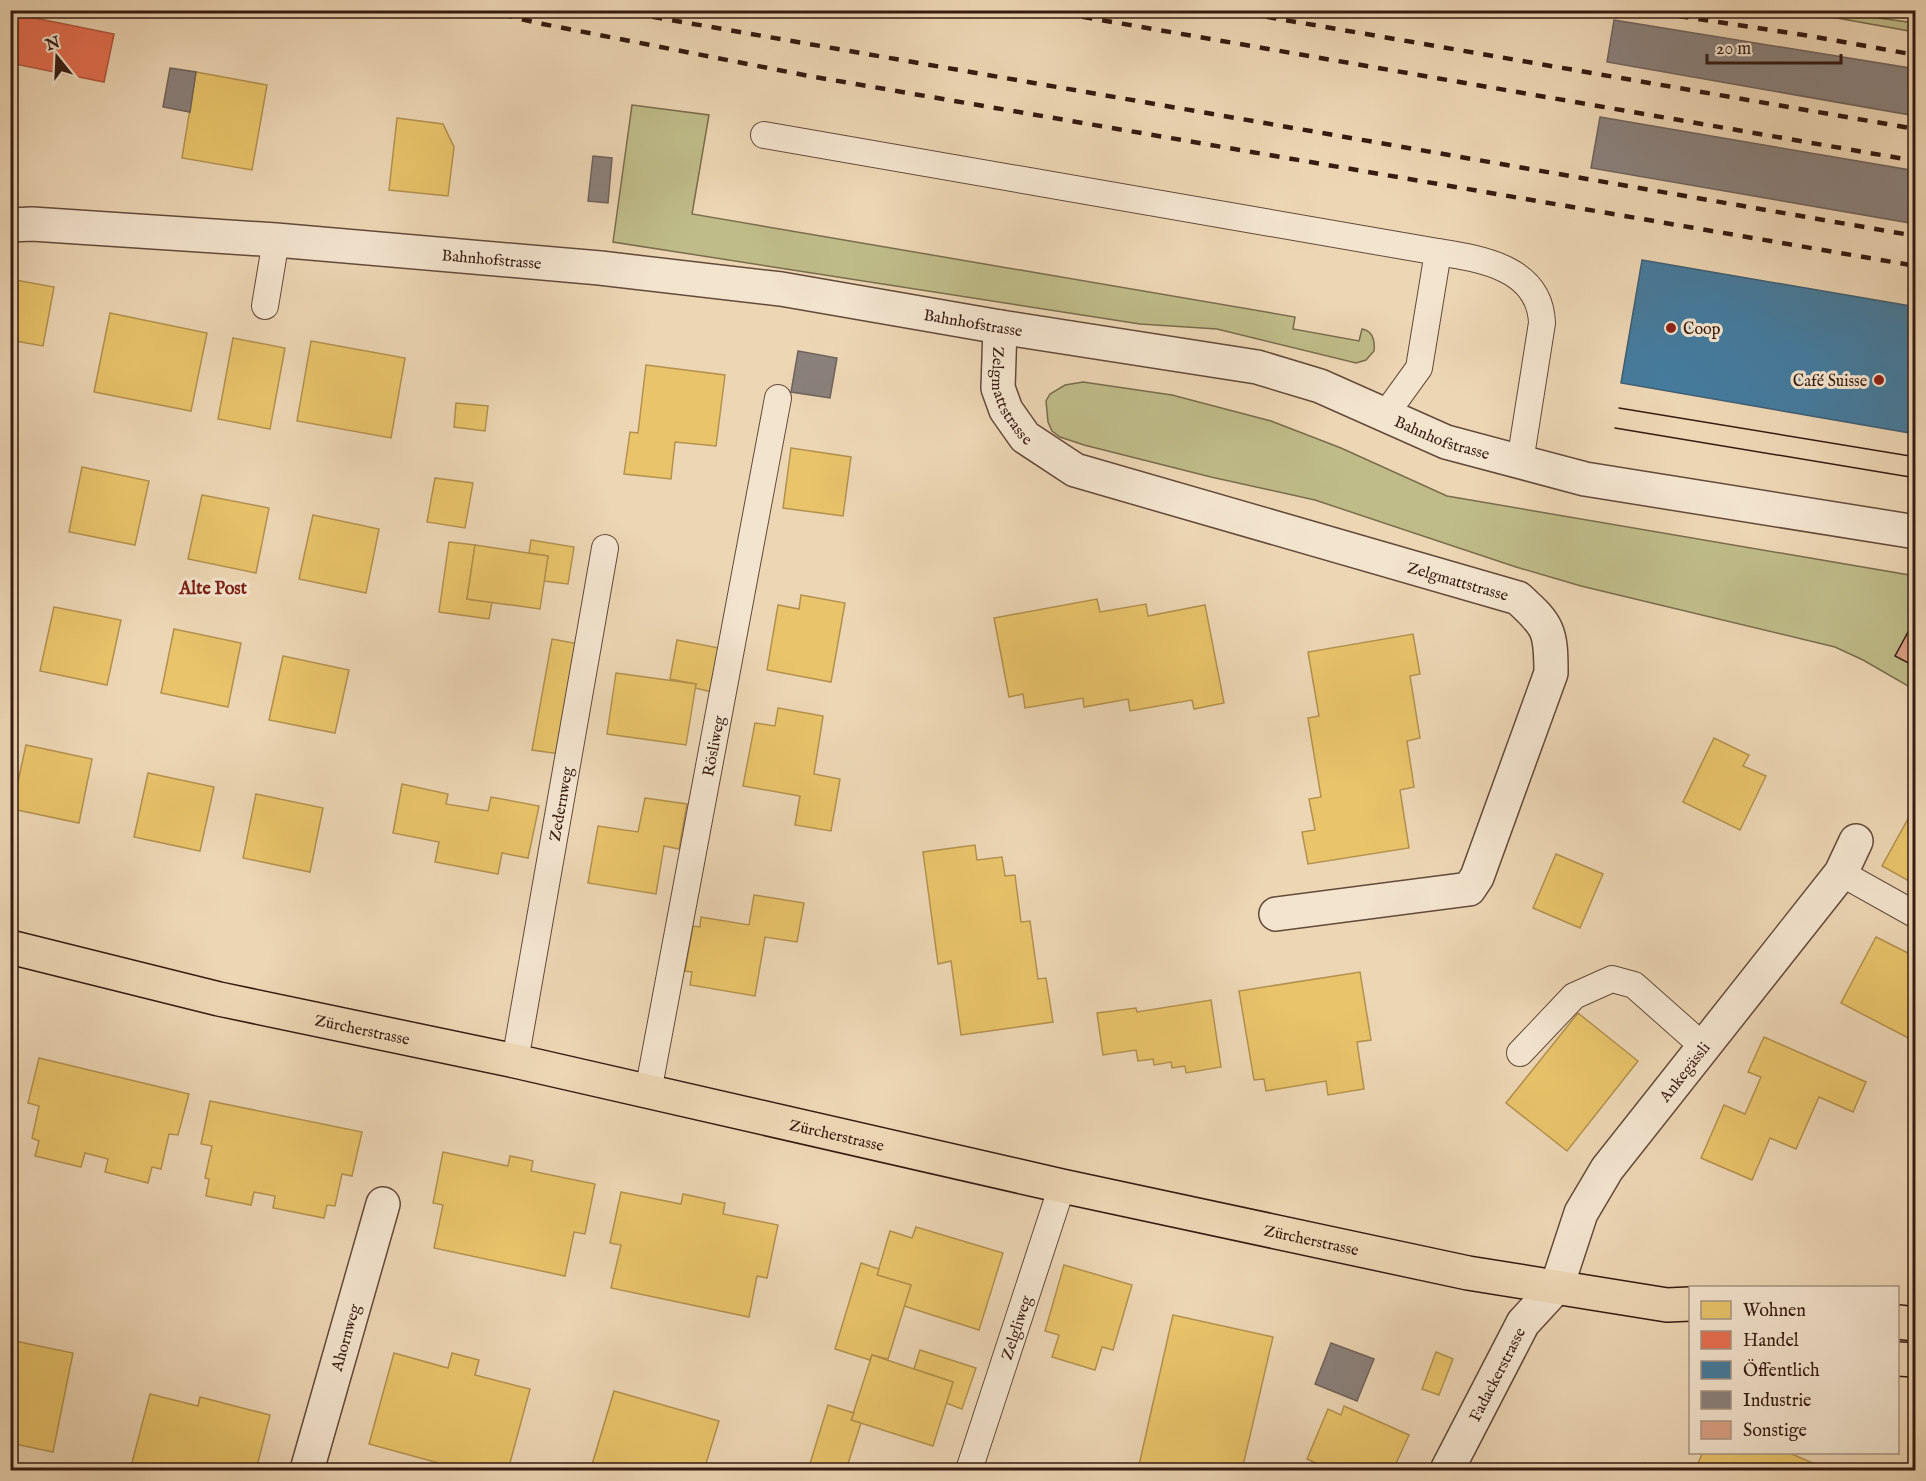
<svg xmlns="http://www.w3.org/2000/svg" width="1926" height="1481" viewBox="0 0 1926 1481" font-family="'IM FELL English',serif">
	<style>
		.green { fill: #bfbc89; stroke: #7a6c4d; stroke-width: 1.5 }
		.homes { fill: #e9c46a; stroke: #b3914f; stroke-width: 1.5 }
		.shops { fill: #e76f51; stroke: #b2563e; stroke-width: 1.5 }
		.public { fill: #457b9d; stroke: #405e73; stroke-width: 1.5 }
		.industry { fill: #8a817c; stroke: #71625c; stroke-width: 1.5 }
		.building { fill: #d9a083; stroke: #361b11; stroke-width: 1.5 }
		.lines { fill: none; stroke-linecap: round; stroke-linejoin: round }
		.lane-casing { stroke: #644a3a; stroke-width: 28 }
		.street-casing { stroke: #644a3a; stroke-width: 36 }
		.primary-casing { stroke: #361b11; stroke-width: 36 }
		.lane { stroke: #f3e4ce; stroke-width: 26 }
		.street { stroke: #f3e4ce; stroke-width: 33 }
		.primary { stroke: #edd6b4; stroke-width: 33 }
		.tram { stroke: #361b11; stroke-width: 1.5 }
		.rail { stroke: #361b11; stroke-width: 4.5; stroke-dasharray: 10 10; stroke-linecap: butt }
		.poi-dot { fill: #8f2418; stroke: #f3e4ce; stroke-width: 2 }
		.labels { text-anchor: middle; stroke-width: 6; stroke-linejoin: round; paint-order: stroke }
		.street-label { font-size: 16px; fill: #361b11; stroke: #f3e4ce }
		.poi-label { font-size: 16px; fill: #361b11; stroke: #f3e4ce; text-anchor: start }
		.neighbourhood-label { font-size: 18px; font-weight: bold; fill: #7a1f14; stroke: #f3e4ce }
	</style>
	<rect width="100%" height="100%" fill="#edd6b4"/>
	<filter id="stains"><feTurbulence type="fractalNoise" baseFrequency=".00333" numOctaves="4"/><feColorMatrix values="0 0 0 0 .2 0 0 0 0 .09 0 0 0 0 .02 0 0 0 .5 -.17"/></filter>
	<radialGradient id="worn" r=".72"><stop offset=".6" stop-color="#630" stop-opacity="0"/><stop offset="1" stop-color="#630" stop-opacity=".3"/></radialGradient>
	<g class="green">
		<polygon points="1798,11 1826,11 1915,23 1915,32"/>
		<path d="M632,105L709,115L692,214L1295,317L1293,329L1359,341L1362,329C1373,331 1375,341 1374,351L1366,360L1356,363L1217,329L1140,324L613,242Z"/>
		<polygon points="1083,382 1172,395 1271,421 1341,448 1447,496 1915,576 1915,690 1863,660 1835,647 1581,586 1516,567 1315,500 1211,477 1084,445 1060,437 1052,431 1048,422 1046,401 1050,394 1065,385"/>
	</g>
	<g class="homes">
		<polygon points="196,72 267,85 252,170 182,158"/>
		<polygon points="397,118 443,124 454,147 448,196 389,190"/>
		<polygon points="10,279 54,287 43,346 10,340"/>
		<polygon points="110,313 207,333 191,411 94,392"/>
		<polygon points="233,338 285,348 270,429 218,419"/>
		<polygon points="311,341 405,358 391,438 297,421"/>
		<polygon points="646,365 725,375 716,446 675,442 671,479 624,474 630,432 638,433"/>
		<polygon points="456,403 488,406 485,431 454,427"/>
		<polygon points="791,448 851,457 843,516 783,508"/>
		<polygon points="82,467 149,481 135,545 69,532"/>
		<polygon points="435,478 473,483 465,528 427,522"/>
		<polygon points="202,495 269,508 256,573 188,559"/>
		<polygon points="313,515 379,529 366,593 299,579"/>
		<polygon points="531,540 574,547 568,584 544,581 548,556 529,553"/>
		<polygon points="449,542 475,545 467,599 492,602 489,619 439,612"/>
		<polygon points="475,545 548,556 540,609 467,599"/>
		<polygon points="801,595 845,603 831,682 767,670 778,605 799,609"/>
		<polygon points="1097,599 1100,612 1146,604 1148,616 1205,605 1224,703 1194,709 1192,700 1130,711 1128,699 1084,707 1083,698 1025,708 1023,694 1009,697 994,618"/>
		<polygon points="54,607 121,620 107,685 40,671"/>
		<polygon points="174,629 241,643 228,707 161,693"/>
		<polygon points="1413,634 1420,674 1410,676 1420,738 1407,741 1414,787 1400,790 1409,848 1308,864 1302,832 1315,830 1309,799 1321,797 1308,718 1319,716 1308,652"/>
		<polygon points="552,639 579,644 560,754 532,750"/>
		<polygon points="677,640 719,648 712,692 695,688 696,684 670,679"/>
		<polygon points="283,656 349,670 335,733 269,720"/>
		<polygon points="616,673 696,684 686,745 607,734"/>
		<polygon points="778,708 823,716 814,774 840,779 831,831 795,825 800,796 743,786 755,723 775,726"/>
		<polygon points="1714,738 1749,755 1743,766 1766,776 1740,830 1683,802"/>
		<polygon points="26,745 92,759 79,823 12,809"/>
		<polygon points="148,773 214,787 200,851 134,837"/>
		<polygon points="402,784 448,794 446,804 488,811 491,797 539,806 528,858 502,853 498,874 435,862 439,842 393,833"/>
		<polygon points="256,794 323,808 310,872 243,858"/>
		<polygon points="645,798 687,804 679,849 664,846 656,894 588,883 598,826 638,832"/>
		<polygon points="1914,808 1916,809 1916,885 1882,866"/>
		<polygon points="975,845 977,860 1002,857 1005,876 1015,875 1021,922 1030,921 1038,979 1046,978 1053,1022 961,1035 951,961 938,964 923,852"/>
		<polygon points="1556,854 1603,874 1580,928 1533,908"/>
		<polygon points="754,895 804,903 797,942 765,937 755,996 690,985 692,972 685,971 693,926 700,927 701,917 749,925"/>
		<polygon points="1876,937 1916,957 1916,1042 1841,1003"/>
		<polygon points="1360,972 1371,1040 1357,1042 1364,1089 1328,1095 1326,1081 1266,1091 1264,1079 1254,1080 1239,991"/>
		<polygon points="1211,1000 1221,1067 1186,1073 1185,1066 1172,1068 1171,1062 1154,1065 1153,1059 1138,1061 1136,1050 1103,1055 1097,1013 1136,1008 1137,1012"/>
		<polygon points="1578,1013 1638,1061 1567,1151 1506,1103"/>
		<polygon points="1764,1037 1866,1082 1853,1112 1819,1097 1796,1149 1770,1138 1752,1180 1701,1158 1724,1105 1745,1114 1761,1077 1748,1072"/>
		<polygon points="10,1051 18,1053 10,1088"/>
		<polygon points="39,1058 189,1094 178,1135 169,1134 161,1169 152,1167 148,1183 105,1172 108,1159 85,1153 81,1167 35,1156 39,1141 32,1138 39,1106 28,1103"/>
		<polygon points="210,1101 362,1132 352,1176 342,1174 335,1206 327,1205 324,1218 273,1208 275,1196 254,1192 251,1205 206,1196 209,1179 205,1178 212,1146 201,1144"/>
		<polygon points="443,1152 508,1166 510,1156 525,1159 533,1161 531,1171 595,1184 585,1234 574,1232 565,1276 434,1248 443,1205 433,1203"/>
		<polygon points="621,1192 681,1204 683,1194 725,1203 723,1214 778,1225 767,1278 757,1276 749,1317 611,1288 621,1245 610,1243"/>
		<polygon points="916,1227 1003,1253 979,1330 904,1306 911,1285 877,1275 890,1231 912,1238"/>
		<polygon points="861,1263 879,1269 877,1275 911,1285 888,1359 872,1355 870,1360 835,1349"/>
		<polygon points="1064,1265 1132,1285 1113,1350 1102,1347 1095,1370 1052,1357 1059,1335 1045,1331"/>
		<polygon points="1173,1315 1273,1337 1242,1470 1163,1470 1139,1465"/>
		<polygon points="10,1340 73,1353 53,1452 10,1443"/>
		<polygon points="920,1350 976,1368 962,1409 946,1403 953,1382 914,1369"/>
		<polygon points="1436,1352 1453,1359 1439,1395 1422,1389"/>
		<polygon points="394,1353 448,1368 452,1353 479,1360 475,1375 530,1389 508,1470 464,1470 369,1444"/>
		<polygon points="872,1355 953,1382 933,1446 851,1420"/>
		<polygon points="614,1391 719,1421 704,1470 599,1470 591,1468"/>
		<polygon points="150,1394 198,1406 200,1397 270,1415 256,1470 130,1470"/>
		<polygon points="828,1405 854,1413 851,1420 861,1423 846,1470 808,1470"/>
		<polygon points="1344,1406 1409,1435 1393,1470 1332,1470 1307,1459 1328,1409 1341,1415"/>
		<polygon points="1703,1452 1787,1452 1829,1470 1695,1470"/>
		<polygon points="1645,1463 1660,1470 1642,1470"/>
	</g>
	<polygon class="shops" points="10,13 114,34 104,82 10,63"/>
	<polygon class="public" points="1642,260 1916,307 1916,434 1621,383"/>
	<g class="industry">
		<polygon points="1614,20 1916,69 1916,116 1607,62"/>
		<polygon points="170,68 196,72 190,112 163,107"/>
		<polygon points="1600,117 1916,171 1916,224 1591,168"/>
		<polygon points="593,156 612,158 608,203 588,201"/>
		<polygon points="798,351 837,358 830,398 791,392"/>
		<polygon points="1331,1343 1374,1359 1357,1401 1315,1384"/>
	</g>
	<polygon class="building" points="1914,621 1916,622 1916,667 1895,656"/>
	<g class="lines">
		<g class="lane-casing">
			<g id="lane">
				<polyline points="764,135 1438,252 1419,368 1385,415"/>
				<path d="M1438,252C1482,259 1540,268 1542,323L1520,462"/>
				<polyline points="265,306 276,240"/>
				<polyline points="1841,873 1916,915"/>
				<polyline points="1520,1053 1574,996 1612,979 1634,985 1704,1047"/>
				<path id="s1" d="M515,1061L605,548"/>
				<path id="s2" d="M648,1092L778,398"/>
				<path id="s3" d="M969,1470L1062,1186"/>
			</g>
		</g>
		<g class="street-casing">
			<g id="street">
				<path id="s4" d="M10,225L32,224L276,240L600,268L781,289L1000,327L1257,367L1320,386L1446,442L1585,479L1916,532"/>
				<path id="s5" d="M1000,327L998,388L1006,410L1025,437L1075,470L1518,598C1549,626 1551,631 1551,673L1477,877L1469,889L1276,914"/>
				<path id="s6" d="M307,1470L383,1204"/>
				<path id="s7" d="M1447,1470L1523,1323L1557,1286L1581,1213L1607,1169L1841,873L1856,841"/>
			</g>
		</g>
		<g class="primary-casing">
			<g id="primary">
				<path id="s8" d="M10,947L219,999L515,1061L1062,1186L1468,1273L1667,1305L1690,1304"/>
				<polyline points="1898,1322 1916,1324"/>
				<polyline points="1898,1359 1916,1360"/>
			</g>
		</g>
		<use href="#lane" class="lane"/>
		<use href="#street" class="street"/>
		<use href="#primary" class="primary"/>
		<g class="tram">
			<polyline points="1619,408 1916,457"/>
			<polyline points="1615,428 1916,478"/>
		</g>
		<g class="rail">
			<polyline points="483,10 538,23 809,76 1916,266"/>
			<polyline points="613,10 1916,236"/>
			<polyline points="1043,10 1916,161"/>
			<polyline points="1227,10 1916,129"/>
			<polyline points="1639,10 1810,36 1916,55"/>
		</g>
	</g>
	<g class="poi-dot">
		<circle cx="1671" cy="328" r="6"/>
		<circle cx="1879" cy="380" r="6"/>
	</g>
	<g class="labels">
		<g class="street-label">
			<text dy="6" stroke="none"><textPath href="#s4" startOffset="483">Bahnhofstrasse</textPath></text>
			<text dy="6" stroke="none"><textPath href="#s4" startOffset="969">Bahnhofstrasse</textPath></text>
			<text dy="6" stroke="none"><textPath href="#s5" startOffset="72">Zelgmattstrasse</textPath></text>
			<text dy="6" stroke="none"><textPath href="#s4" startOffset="1455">Bahnhofstrasse</textPath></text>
			<text dy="6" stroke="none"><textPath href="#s5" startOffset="576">Zelgmattstrasse</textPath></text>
			<text dy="6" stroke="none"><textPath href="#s2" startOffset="352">Rösliweg</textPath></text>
			<text dy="6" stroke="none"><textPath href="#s1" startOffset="261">Zedernweg</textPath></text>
			<text dy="6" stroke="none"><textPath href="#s8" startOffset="362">Zürcherstrasse</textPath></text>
			<text dy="6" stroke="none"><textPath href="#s7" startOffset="468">Ankegässli</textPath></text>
			<text dy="6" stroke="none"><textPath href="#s8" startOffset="848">Zürcherstrasse</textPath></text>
			<text dy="6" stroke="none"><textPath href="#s8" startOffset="1334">Zürcherstrasse</textPath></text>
			<text dy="6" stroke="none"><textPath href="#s3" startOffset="150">Zelgliweg</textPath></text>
			<text dy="6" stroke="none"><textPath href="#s6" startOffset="138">Ahornweg</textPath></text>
			<text dy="6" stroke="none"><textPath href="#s7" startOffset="108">Fadackerstrasse</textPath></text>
		</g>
		<g class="poi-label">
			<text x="1683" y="334">Coop</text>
			<text x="1867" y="386" text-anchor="end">Café Suisse</text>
		</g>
		<g class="neighbourhood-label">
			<text x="213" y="594">Alte Post</text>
		</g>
	</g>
	<rect width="1926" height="1481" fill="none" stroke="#edd6b4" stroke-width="36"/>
	<rect x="12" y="12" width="1902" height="1457" fill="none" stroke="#361b11" stroke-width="3"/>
	<rect x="18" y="18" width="1890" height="1445" fill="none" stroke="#361b11" stroke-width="1.5"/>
	<rect x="1689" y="1286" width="210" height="168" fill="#f3e4ce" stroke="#a79482" stroke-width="1.5"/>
	<rect x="1701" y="1301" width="30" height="18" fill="#e9c46a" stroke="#a79482" stroke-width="1.5"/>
	<text x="1743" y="1316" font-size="18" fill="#361b11">Wohnen</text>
	<rect x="1701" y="1331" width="30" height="18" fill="#e76f51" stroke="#a79482" stroke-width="1.5"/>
	<text x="1743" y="1346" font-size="18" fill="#361b11">Handel</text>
	<rect x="1701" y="1361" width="30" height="18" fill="#457b9d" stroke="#a79482" stroke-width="1.5"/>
	<text x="1743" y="1376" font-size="18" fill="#361b11">Öffentlich</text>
	<rect x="1701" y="1391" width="30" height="18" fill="#8a817c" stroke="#a79482" stroke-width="1.5"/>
	<text x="1743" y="1406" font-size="18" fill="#361b11">Industrie</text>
	<rect x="1701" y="1421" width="30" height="18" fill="#d9a083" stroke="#a79482" stroke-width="1.5"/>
	<text x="1743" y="1436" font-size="18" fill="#361b11">Sonstige</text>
	<g transform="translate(57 57) rotate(342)" stroke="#f3e4ce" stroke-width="4.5" paint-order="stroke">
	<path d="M0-4.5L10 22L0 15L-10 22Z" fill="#361b11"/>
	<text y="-9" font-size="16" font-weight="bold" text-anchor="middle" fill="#361b11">N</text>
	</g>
	<path d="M1707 54v9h134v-9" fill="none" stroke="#361b11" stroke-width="3"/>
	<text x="1716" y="54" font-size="18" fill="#361b11" stroke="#f3e4ce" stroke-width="4.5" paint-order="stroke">20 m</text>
	<rect width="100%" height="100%" filter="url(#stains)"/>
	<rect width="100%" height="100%" fill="url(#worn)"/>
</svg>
